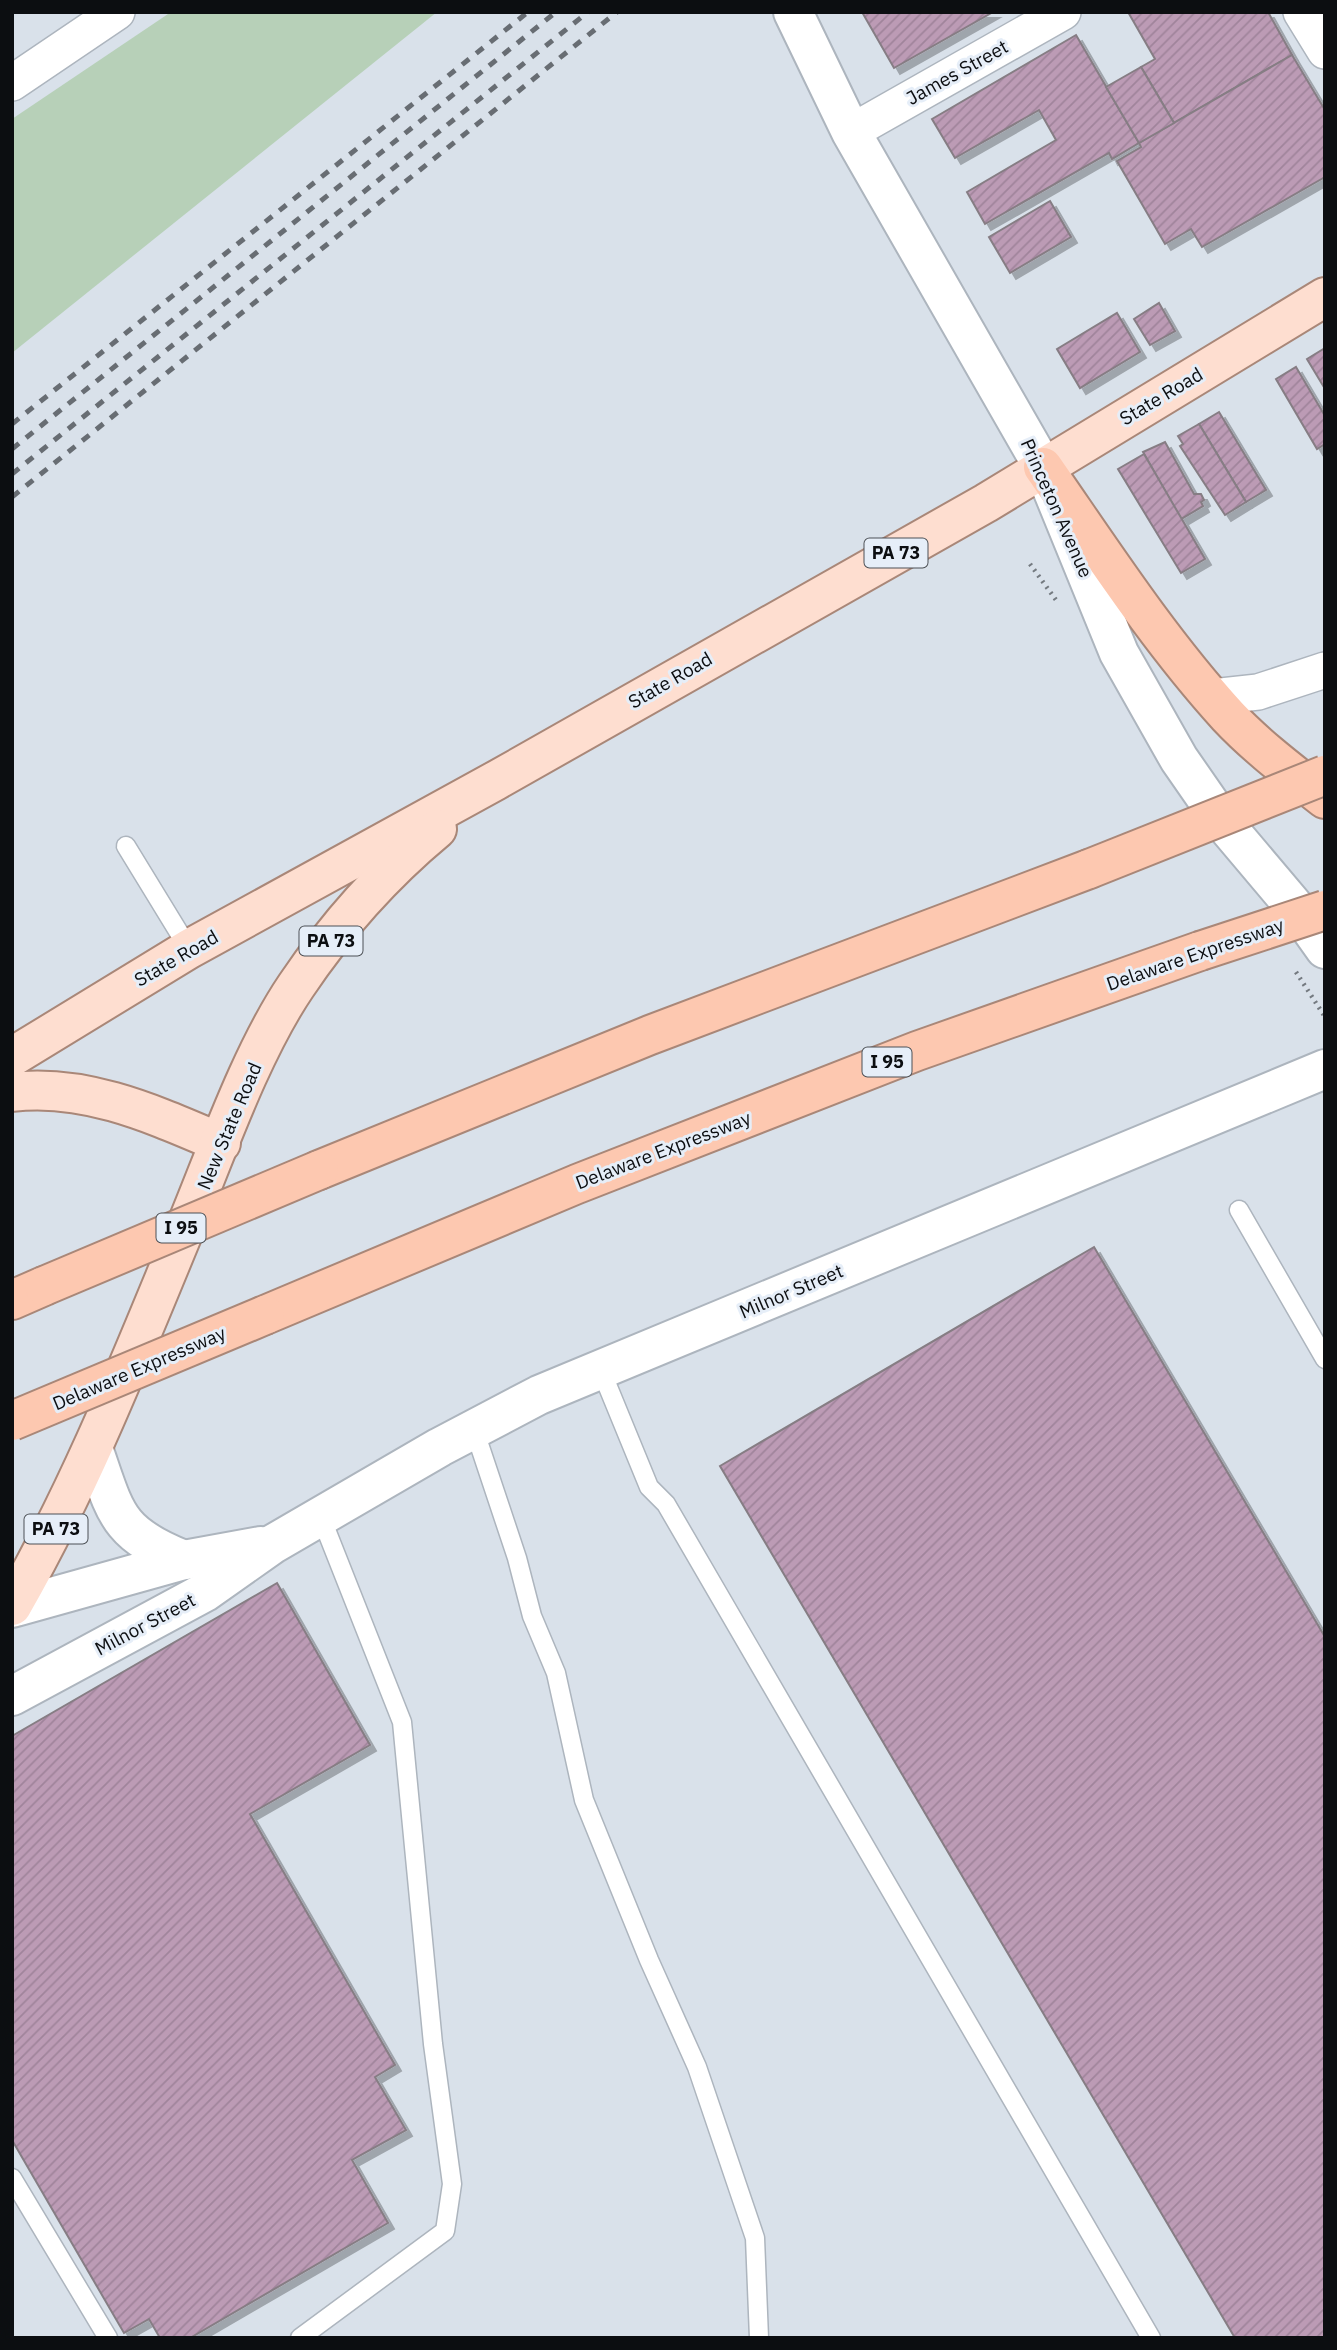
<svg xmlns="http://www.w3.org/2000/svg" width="1337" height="2350" viewBox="0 0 1337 2350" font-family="'IBM Plex Sans',sans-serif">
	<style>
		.garden { fill: #b7d0b8 }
		.building { fill: url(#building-hatch); stroke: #867d84; stroke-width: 2; filter: url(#shadow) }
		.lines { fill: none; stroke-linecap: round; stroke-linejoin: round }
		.lane-casing { stroke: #adb5be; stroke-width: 21 }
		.street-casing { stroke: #adb5be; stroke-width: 38 }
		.secondary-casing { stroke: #adb5be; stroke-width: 42 }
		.primary-casing { stroke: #a98778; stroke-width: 42 }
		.highway-casing { stroke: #a98778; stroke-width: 42 }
		.path { stroke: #747a80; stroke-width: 4.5; stroke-dasharray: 2 5; stroke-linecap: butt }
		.lane { stroke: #fff; stroke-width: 18 }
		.street { stroke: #fff; stroke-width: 35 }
		.secondary { stroke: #fff; stroke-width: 38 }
		.primary { stroke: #feded0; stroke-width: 38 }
		.highway { stroke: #fdc8b0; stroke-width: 38 }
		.rail { stroke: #686d73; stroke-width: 5; stroke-dasharray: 9 9; stroke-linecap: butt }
		.highway-bridge-casing { stroke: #a98778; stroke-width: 42; stroke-linecap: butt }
		.highway-bridge { stroke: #fdc8b0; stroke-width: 38 }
		.labels { text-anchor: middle; stroke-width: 6; stroke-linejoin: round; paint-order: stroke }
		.shield { fill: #e6eef8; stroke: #4d5156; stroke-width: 2 }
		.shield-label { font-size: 18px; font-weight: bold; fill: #0c0e11 }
		.street-label { font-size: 19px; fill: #0c0e11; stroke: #e6eef8 }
	</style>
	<defs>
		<pattern id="building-hatch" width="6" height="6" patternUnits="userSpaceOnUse" patternTransform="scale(1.75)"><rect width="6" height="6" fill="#bc9bb5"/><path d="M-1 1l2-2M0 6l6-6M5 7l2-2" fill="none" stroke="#a0849b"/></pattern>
		<filter id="shadow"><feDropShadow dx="6" dy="6" stdDeviation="0" flood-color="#0004"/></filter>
	</defs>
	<rect width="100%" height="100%" fill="#d9e1ea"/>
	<polygon class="garden" points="171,12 437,12 12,353 12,119"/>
	<g class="building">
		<polygon points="862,12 993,12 894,68"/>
		<polygon points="1128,12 1268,12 1292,55 1174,123 1141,67 1155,59"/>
		<polygon points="1076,35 1139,143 1112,159 1109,153 985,224 967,192 1056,140 1039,110 955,158 932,119"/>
		<polygon points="1292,55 1325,110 1325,177 1202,247 1191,229 1165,244 1117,161 1141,147 1139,143"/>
		<polygon points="1141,67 1174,123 1139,143 1106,87"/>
		<polygon points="1050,201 1071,237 1010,273 989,237"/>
		<polygon points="1159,303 1175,331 1150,345 1134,319"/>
		<polygon points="1117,313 1140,352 1080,388 1057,349"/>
		<polygon points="1325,348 1325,389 1307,359"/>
		<polygon points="1296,367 1325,416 1325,444 1317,449 1276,379"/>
		<polygon points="1219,412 1266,490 1246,502 1199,424"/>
		<polygon points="1199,424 1246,502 1225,515 1180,446 1183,444 1178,436"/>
		<polygon points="1165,442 1194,494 1201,494 1204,500 1201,502 1203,506 1181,519 1143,452"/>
		<polygon points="1144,454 1205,559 1181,573 1118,469"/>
		<polygon points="1094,1247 1325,1637 1325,2338 1235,2338 720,1466"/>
		<polygon points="277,1583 370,1745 250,1814 395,2065 375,2077 406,2130 352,2160 388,2223 190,2338 160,2338 149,2319 124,2333 12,2140 12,1736"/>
	</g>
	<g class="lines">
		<g class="lane-casing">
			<g id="lane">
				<polyline points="126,846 189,949"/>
				<polyline points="1239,1210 1325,1359"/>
				<polyline points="601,1370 649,1487 666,1504 1151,2338"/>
				<polyline points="474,1429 517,1558 532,1616 556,1673 584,1800 649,1960 697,2067 755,2238 759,2338"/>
				<polyline points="12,2178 108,2338"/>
				<polyline points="300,2338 445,2231 452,2184 433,2044 402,1722 321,1517"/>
			</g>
		</g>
		<g class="street-casing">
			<g id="street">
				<polyline points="1301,12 1325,51"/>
				<polyline points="12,83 117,12"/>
				<polyline points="851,132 1063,12"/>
				<polyline points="1212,697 1258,692 1325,670"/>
			</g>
		</g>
		<g class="secondary-casing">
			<g id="secondary">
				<polyline points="793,12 851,132 1043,467 1119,653 1179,759 1222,821 1298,911 1325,949"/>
				<path d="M93,1448C116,1514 116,1533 184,1560"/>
				<polyline points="12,1608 184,1560 261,1546"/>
				<polyline points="12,1696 205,1592 273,1544 440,1447 539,1395 1325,1069"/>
			</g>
		</g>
		<g class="primary-casing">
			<g id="primary">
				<polyline points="12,1057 189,949 495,781 986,503 1325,297"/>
				<path d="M12,1092C86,1083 155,1115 221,1143"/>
				<path d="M12,1606C81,1486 131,1359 184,1231C216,1154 250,1054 296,986C335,928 384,873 437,829"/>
			</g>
		</g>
		<g class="highway-casing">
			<g id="highway">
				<path d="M1043,467C1102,552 1158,639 1228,716C1257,747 1292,773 1325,799"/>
				<polyline points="319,1170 650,1035 1089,869"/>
				<polyline points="12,1300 44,1286"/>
				<polyline points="265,1315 577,1184 917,1051 1200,951"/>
			</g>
		</g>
		<g class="path">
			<polyline points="1030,564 1056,600"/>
			<polyline points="1296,972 1325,1017"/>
		</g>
		<use href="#lane" class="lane"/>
		<use href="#street" class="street"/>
		<use href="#secondary" class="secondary"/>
		<use href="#primary" class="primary"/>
		<use href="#highway" class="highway"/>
		<g class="rail">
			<polyline points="12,424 528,12"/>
			<polyline points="12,449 556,12"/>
			<polyline points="12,474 588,12"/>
			<polyline points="12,497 617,12"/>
		</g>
		<g class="highway-bridge-casing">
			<g id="highway-bridge">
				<polyline points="1089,869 1325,775"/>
				<polyline points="1200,951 1325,910"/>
				<polyline points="44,1286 319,1170"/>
				<polyline points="12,1421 265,1315"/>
			</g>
		</g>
		<use href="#highway-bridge" class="highway-bridge"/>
	</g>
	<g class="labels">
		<g class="shield">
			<rect x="864.5" y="538.5" width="63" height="29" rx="5"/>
			<rect x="299.5" y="926.5" width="63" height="29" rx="5"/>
			<rect x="862.5" y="1047.5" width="49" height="29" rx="5"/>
			<rect x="156.5" y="1213.5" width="49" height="29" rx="5"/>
			<rect x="24.5" y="1514.5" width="63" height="29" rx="5"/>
		</g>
		<g class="shield-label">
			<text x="896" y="559">PA 73</text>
			<text x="331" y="947">PA 73</text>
			<text x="887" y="1068">I 95</text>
			<text x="181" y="1234">I 95</text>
			<text x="56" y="1535">PA 73</text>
		</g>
		<g class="street-label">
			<text transform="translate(957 72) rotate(-29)" y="7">James Street</text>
			<text transform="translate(1161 396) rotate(-31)" y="7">State Road</text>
			<text transform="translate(1057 508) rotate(66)" y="7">Princeton Avenue</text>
			<text transform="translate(670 680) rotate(-30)" y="7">State Road</text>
			<text transform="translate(1195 954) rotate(-19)" y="7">Delaware Expressway</text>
			<text transform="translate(176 958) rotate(-30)" y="7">State Road</text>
			<text transform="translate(229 1126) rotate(-67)" y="7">New State Road</text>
			<text transform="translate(663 1150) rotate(-21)" y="7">Delaware Expressway</text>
			<text transform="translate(791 1291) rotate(-23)" y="7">Milnor Street</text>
			<text transform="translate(139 1368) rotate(-23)" y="7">Delaware Expressway</text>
			<text transform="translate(145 1624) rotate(-28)" y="7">Milnor Street</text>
		</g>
	</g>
	<rect width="1337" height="2350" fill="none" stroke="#0c0e11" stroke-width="28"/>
</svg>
